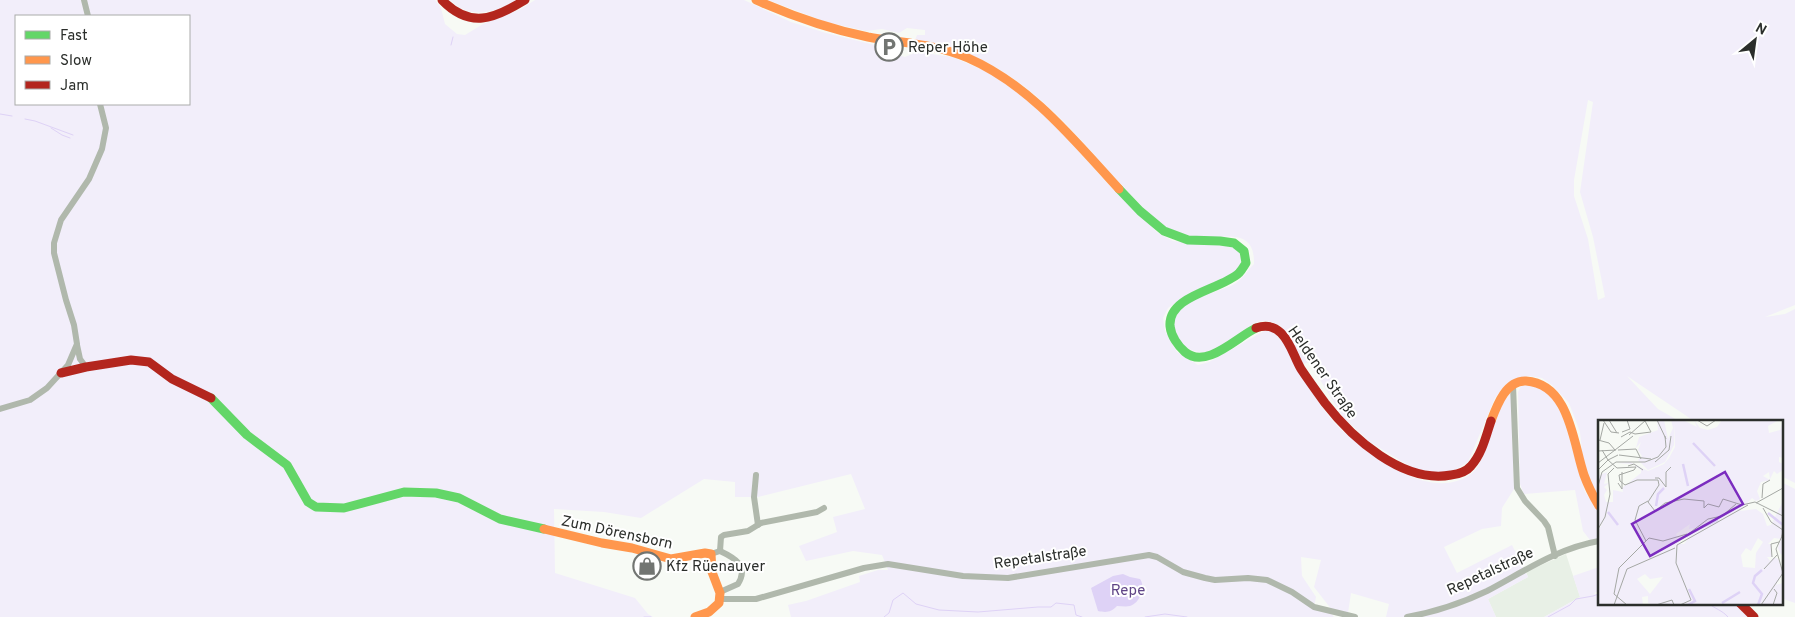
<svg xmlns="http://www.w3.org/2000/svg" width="1795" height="617" viewBox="0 0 1795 617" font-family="Overpass,sans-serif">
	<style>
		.built { fill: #e8f0e6 }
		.green { fill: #f2eefa; fill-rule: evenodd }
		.water { fill: #ded2f6 }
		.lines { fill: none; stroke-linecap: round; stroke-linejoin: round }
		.stream { stroke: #ded2f6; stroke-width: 1 }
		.street { stroke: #b0b8ac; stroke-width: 6 }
		.fast { stroke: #63d668; stroke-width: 9 }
		.slow { stroke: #ff974d; stroke-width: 9 }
		.jam { stroke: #b3261e; stroke-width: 9 }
		.labels { text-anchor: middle; stroke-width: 4; stroke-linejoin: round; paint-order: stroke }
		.poi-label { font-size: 15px; fill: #2b2e2b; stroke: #fff; text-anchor: start }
		.street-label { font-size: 15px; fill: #2b2e2b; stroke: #fff }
		.park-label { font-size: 15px; fill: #5f4486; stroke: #fff }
		.inset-river { fill: none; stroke: #ded2f6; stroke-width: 2.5 }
		.inset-road { fill: none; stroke: #a5a8a4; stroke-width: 1 }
		.view { fill: #7b2cbf; fill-opacity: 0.15; stroke: #7b2cbf; stroke-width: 2.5 }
		.inset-edge { fill: none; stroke: #2b2e2b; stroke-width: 2.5 }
	</style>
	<rect width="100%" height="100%" fill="#f7faf5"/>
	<polygon class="built" points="1566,554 1580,597 1544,617 1496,617 1488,599 1528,577 1526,572"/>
	<g class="green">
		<path d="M0,0H435L441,8L445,24L457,34L465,35L483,24L521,9L535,0H744L791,22L826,33L875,45L895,54L905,57L917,52L952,57L988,72L1024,97L1059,129L1107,183L1158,233L1173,241L1227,246L1236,249L1241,254V263L1235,272L1175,303L1168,308L1163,318L1165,331L1177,352L1198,365L1209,362L1266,330C1269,331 1273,332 1276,335C1290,348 1296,367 1306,383C1313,394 1320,405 1328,415C1339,430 1355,441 1370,453C1397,472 1439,497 1471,474C1486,463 1489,427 1497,411C1500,404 1506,398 1511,393L1514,489L1502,508L1501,526L1482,529L1444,547L1457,573L1512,545L1528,577L1488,599L1496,617H1386L1389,604L1351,593L1348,613L1332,610L1314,587L1321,560L1301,557L1302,576L1316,597L1314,607L1330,612L1334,617H1337H791L788,605L806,601L860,582L859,576L878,570H888L882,555L853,551L806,561L799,546L837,532L833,517L865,509L851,474L758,497H735V482L704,479L641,518L604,512L554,509L555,573L635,598L648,614L653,617H0ZM16,16H189V104H16Z"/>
		<path d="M450,0H516C496,13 469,20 450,0Z"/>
		<path d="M768,0H1795V305L1765,317L1785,314L1795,309V483L1781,476V421H1694L1627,376L1658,409L1679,421H1599V502L1594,494L1583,459L1580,432L1569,403L1552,385L1542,378L1529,376L1514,380L1505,385L1495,398L1468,462L1455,470L1435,474L1421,472L1401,461L1370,442L1343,417L1309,362L1303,364L1281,326C1276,324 1269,320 1263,321C1257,321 1251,326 1246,329C1228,342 1209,362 1186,347C1180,343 1176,335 1174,329C1166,300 1221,293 1236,283C1243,278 1248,270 1254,264C1255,225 1221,240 1197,237C1180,235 1165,228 1153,217C1097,164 1052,93 980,59C957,48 939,47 915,40L917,35H925V30L907,28L899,33L882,29L866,31L826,22ZM1588,100L1593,102L1580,192L1593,237L1605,297L1598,300L1588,239L1574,196V180Z"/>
		<polygon points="1530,385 1544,390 1553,397 1561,410 1585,492 1599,512 1599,538 1590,540 1583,531 1575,490 1524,494 1520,484 1518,392 1521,386"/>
		<polygon points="1781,482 1795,489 1795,603 1781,598"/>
		<polygon points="1599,567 1599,591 1594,593 1599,597 1599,603 1735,603 1747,617 1544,617 1580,597 1573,576"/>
	</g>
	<path class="water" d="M1123,574L1130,577L1140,579C1146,587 1140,603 1130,606C1126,607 1121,606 1117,606C1111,612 1107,613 1098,611L1091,588L1113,576Z"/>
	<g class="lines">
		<g class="stream">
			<polyline points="451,45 453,37"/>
			<polyline points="0,114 12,116"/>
			<polyline points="25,119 35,121 73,135"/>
			<polyline points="51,128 62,135 70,138"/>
			<path d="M1708,603C1715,609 1722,610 1728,617"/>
			<polyline points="644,617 651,617"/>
			<polyline points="884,617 889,613 893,600 903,593 916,604 939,610 978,612 1038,607 1051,607 1056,603 1074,605 1076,615 1082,617"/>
			<polyline points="1145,617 1165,614 1187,617"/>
			<polyline points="1548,617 1570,605 1576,599 1593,596 1599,594"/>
		</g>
		<g class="street">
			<polyline points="84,0 88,16"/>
			<polyline points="77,345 80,359 86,367"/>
			<polyline points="1513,385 1517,488 1525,501 1544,521 1548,527 1555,556"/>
			<polyline points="0,409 30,400 47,388 68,365 77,344 74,325 66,300 54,253 54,243 61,220 89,179 102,149 106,128 100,104"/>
			<polyline points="756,475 754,497 758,525"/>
			<polyline points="720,551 721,537 724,535 748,531 761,523 817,512 824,508"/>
			<path d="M711,554L720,551C735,558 749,566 738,584L720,592"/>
			<polyline points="720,599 756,599 864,568 888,564 963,576 1008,578 1149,555 1157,557 1183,572 1205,578 1215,580 1248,578 1267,580 1292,592 1314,607 1355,617"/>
			<path d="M1407,617C1435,612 1462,603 1487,591C1523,572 1558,548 1599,541"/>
		</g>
		<g class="fast">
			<path d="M1119,189L1140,211L1164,231L1188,240L1220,241L1234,243L1244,251L1246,263C1244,266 1242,270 1239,273C1221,290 1168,295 1170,326C1171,336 1178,346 1185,352C1206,370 1237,337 1256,328"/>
			<polyline points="211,398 247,435 287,465 308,502 316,507 344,508 404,492 436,493 459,498 500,519 544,529"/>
		</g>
		<g class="slow">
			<path d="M756,0C792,16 829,29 868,37C901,43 936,44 968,58C1030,85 1074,140 1119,189"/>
			<path d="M1491,421C1497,405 1506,380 1526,381C1570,384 1573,443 1584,475C1588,486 1593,496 1599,506"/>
			<polyline points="544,529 602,543 632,548 671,559 705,553 711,554 712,572 720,593 719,603 709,612 695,617"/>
		</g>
		<g class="jam">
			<path d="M442,0C470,29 494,19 525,0"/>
			<path d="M1256,328C1265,325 1274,326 1281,333C1291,343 1294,357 1301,369C1309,381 1317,392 1325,403C1352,438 1403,484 1451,475C1459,474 1466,472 1471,466C1482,454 1486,436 1491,421"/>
			<polyline points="61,373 86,367 131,360 149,362 172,379 211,398"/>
			<polyline points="1740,603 1754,617"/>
		</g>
	</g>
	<defs>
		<g id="parking-ring" transform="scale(1.4375)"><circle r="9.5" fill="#fff" stroke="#727572" stroke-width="1.5"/><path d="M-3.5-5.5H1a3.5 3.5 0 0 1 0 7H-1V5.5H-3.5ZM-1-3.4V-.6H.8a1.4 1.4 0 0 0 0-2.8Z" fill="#727572"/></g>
		<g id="shop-ring" transform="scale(1.4375)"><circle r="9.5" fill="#fff" stroke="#727572" stroke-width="1.5"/><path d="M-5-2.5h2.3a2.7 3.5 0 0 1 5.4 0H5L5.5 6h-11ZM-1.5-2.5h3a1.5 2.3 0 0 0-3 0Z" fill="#727572"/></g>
	</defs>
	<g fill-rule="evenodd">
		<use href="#parking-ring" x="889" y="47"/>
		<use href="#shop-ring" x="647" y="566"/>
	</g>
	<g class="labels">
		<g class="poi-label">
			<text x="908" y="52">Reper Höhe</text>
			<text x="666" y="571">Kfz Rüenauver</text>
		</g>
		<g class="street-label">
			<text transform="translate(1323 372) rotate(55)" y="5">Heldener Straße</text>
			<text transform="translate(617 532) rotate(12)" y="5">Zum Dörensborn</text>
			<text transform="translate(1040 557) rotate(-8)" y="5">Repetalstraße</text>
			<text transform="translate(1490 571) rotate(-25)" y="5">Repetalstraße</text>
		</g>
		<g class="park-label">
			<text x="1128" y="595">Repe</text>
		</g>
	</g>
	<g transform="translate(1598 420)">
		<rect width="185" height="185" fill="#f7faf5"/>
		<path d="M59,0H66L70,19L75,8L73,0L87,1L99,7L96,0L102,8L110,10L119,7L124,0H181L170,6L171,13L182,10L185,0V38L181,37V42L185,44V50L179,54L176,51L172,59L171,52L165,56L172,60L163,62L159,71L162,79L158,81L154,78L142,91L158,89L165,94L169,106L173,105L185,81V132L183,135L180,128L183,119L176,118L170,124H173L174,137H169L172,141L176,137L180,139L185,152V161L184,155L178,165L185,163V185H82L85,181L80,185H56L50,183V176L44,177L45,185H0V110L6,102L0,108V56L9,52L6,64L11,63L6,67L9,70L6,75L8,82H15V70L25,72L24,68L43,53V50L35,44L19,43L32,42L50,51L66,44L71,38L77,27V4L76,25L67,42L50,50L40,40L44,36L40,30L43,22L38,28L41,17L60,10ZM92,104L91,109L96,108L88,116L90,119L86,124H79L87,117H79L78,114ZM160,118L165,122L158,133L157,148L145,147L143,135L148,128L153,131ZM47,154L52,159L65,157L52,174L39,159Z" fill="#f2eefa" fill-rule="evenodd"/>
		<path class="inset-river" d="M95,23L117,46M85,44L90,66M58,86L60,74L66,68M10,92L20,105M170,93L185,105M102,108L120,100M124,183L142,172M90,185L97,181L91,169M160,185L164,174L155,163L157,156L164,150"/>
		<path class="inset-road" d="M5,0L13,12L21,13M11,0L19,13M59,0L68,19M99,0L109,6L118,0M24,12L32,9L29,0M31,15L48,0M23,17L32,12L37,14L53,12L47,1M0,20L11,23L17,30M2,20L6,3M4,30L10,40L20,35M17,30L35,16M20,30L38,29L43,39M0,31L18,30M21,35L53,39M57,42L71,30L73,16M0,43L17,30M30,46L36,44L45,50M38,47L36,50L21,55L22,61L27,65L39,60H60L61,65L50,82L57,91L67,83L86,79L106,81V88L110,84L121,87L125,79L144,85L157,82L185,96M0,50L10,40L19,48L38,47M57,58H61L68,67V52L73,47M20,63L24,69V52M0,66L4,52L18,42H47L60,37L68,27L67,16M164,78L165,64L172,60M158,83L185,68M165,88L173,102L185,110L184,116M0,109L7,97L12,74L10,54L16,48M89,115L110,99L124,96L138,84M48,121L37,100L41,86L50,81M174,137L173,124L181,122M166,149L179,135M16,185L29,149L77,128M29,185L16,174L21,148L51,118L65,121L89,114M58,185L74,180L76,185M82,185L93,180L78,143L79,125L150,85M163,185L185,153L178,129L185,114M175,185L179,173L176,169"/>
		<path class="view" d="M127,52L145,84L52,136L34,104Z"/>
		<rect width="185" height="185" class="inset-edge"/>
	</g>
	<rect x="15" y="15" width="175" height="90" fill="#ffffff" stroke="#aaabaa"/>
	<rect x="25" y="31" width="25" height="8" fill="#63d668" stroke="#aaabaa"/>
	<text x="60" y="40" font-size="15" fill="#2b2e2b">Fast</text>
	<rect x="25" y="56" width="25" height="8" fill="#ff974d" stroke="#aaabaa"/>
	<text x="60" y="65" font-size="15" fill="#2b2e2b">Slow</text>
	<rect x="25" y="81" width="25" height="8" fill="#b3261e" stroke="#aaabaa"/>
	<text x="60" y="90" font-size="15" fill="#2b2e2b">Jam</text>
	<g transform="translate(1755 40) rotate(29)" stroke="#ffffff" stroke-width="4" paint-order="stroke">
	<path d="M0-4L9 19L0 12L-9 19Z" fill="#2b2e2b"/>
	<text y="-8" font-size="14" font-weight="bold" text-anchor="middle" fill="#2b2e2b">N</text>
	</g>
</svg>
